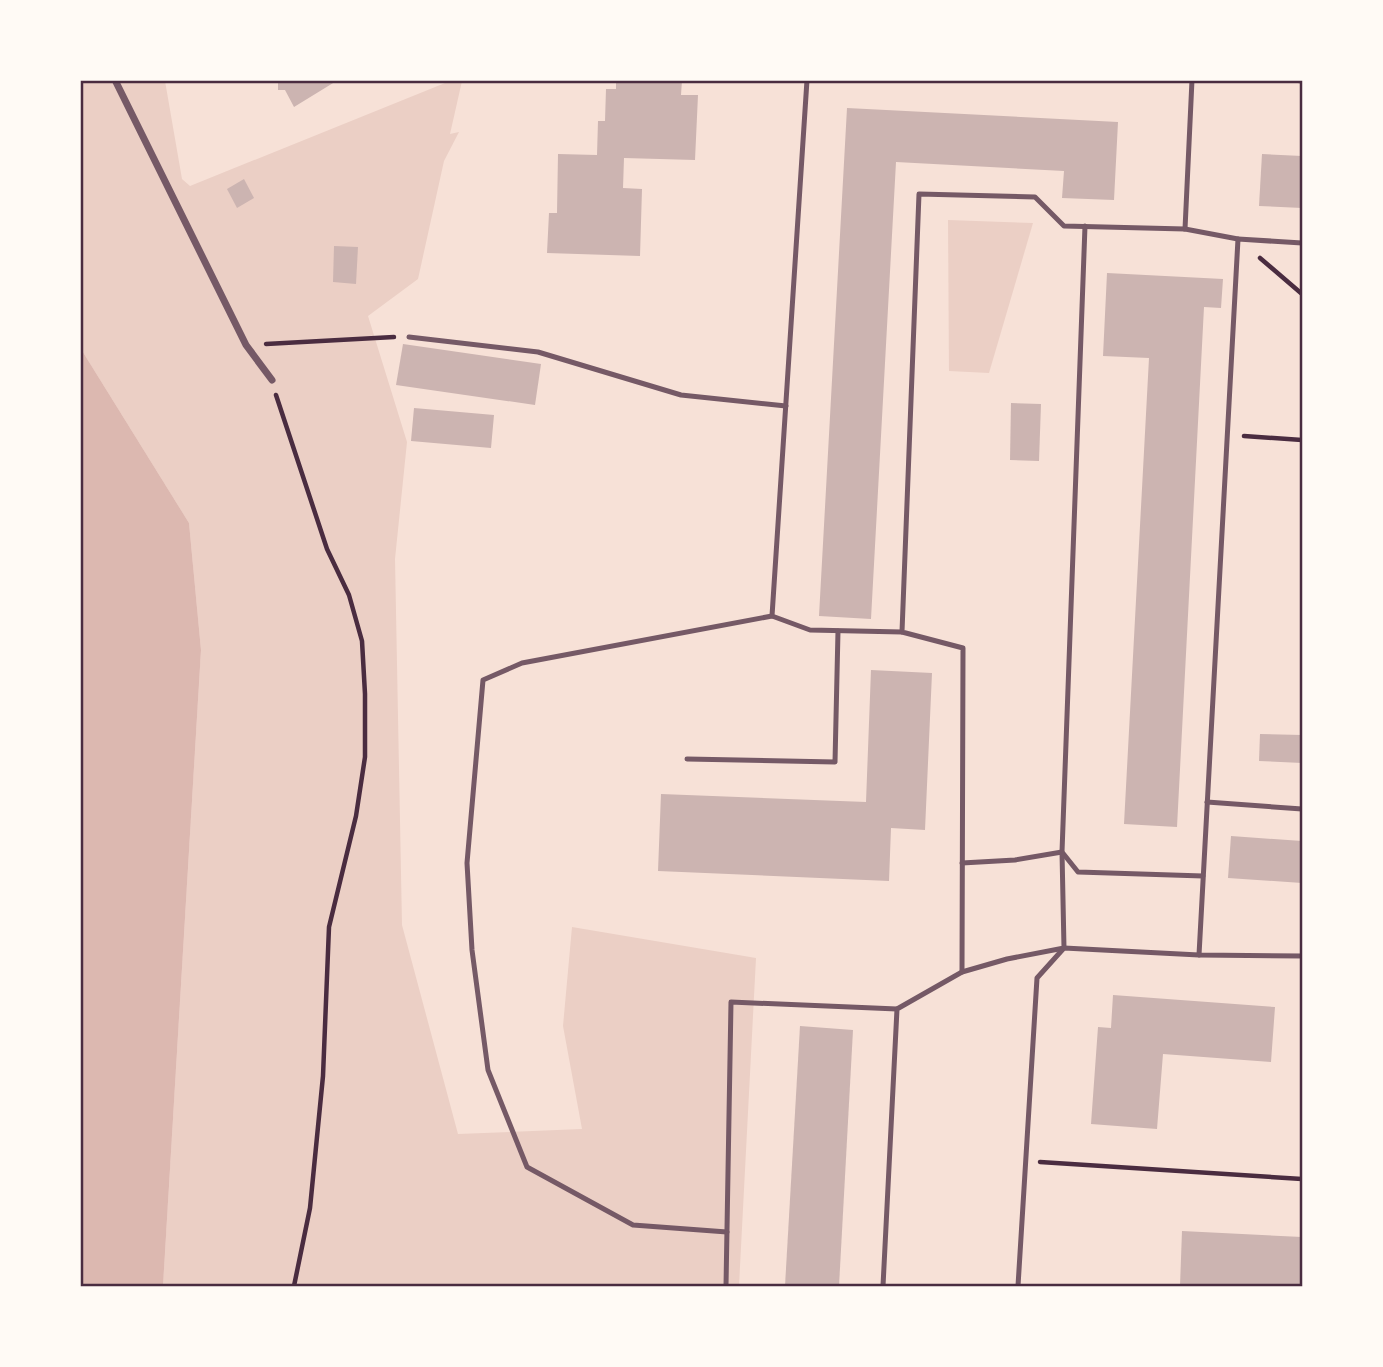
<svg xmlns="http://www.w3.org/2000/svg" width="1383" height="1367" viewBox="0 0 1383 1367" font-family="'Work Sans',sans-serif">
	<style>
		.green { fill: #ebcfc5 }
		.water { fill: #dcb8b0 }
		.building { fill: #ccb4b1 }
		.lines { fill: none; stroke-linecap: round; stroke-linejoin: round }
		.path { stroke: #4a2c40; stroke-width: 4.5 }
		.service { stroke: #755966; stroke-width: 5 }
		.minor { stroke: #755966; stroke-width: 7 }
		.neatline { fill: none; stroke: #4a2c40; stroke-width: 2.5 }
	</style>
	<rect width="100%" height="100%" fill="#f7e1d7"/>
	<g class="green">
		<polygon points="99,80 165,81 182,179 190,186 450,81 462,81 450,134 459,132 444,161 418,279 368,316 407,442 395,559 402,925 458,1134 582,1129 563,1026 572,927 756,958 739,1286 163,1286 201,650 189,523 81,349 81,81"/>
		<polygon points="948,220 1033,223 989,373 949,371"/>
	</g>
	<polygon class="water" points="81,349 189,523 201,650 163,1286 81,1286"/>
	<g class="building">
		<polygon points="278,80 338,80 294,107 285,90 278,90"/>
		<polygon points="616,80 682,80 681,95 698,95 695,160 624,158 623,188 642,189 640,256 547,253 549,213 557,213 558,154 597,155 598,121 605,121 606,89 616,89"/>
		<polygon points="847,108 1118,122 1114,200 1062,198 1064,171 896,162 871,619 819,616"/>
		<polygon points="1262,154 1302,156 1302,208 1259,206"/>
		<polygon points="244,179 254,198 237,208 227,189"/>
		<polygon points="334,246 358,247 356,284 333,282"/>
		<polygon points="1107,273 1223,279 1221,308 1204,307 1177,827 1124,824 1149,358 1103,356"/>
		<polygon points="403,344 541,364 535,405 396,385"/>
		<polygon points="1011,403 1041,404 1039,461 1010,460"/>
		<polygon points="414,408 494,415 491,448 411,441"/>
		<polygon points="871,670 932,673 925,830 891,828 889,881 658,871 661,794 866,802"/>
		<polygon points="1260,734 1302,735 1302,763 1259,761"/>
		<polygon points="1231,836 1302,841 1302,883 1228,878"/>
		<polygon points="1113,995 1275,1007 1271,1062 1163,1054 1157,1129 1091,1124 1098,1027 1111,1028"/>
		<polygon points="800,1026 853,1030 839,1286 785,1286"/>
		<polygon points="1182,1231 1302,1237 1302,1286 1180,1286"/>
	</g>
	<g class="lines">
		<g class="path">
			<polyline points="1260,258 1302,294"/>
			<polyline points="266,344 394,337"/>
			<polyline points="276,395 327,549 349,595 362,641 365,694 365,757 356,816 329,927 323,1076 310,1208 294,1286"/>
			<polyline points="1244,436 1302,440"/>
			<polyline points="1040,1162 1302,1179"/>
		</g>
		<g class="service">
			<polyline points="807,80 772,616 810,630 902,632"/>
			<polyline points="1294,80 1302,81"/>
			<polyline points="1085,226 1062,852 1078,872 1203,876"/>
			<polyline points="1185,229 1192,80"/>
			<polyline points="1302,243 1238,239 1199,955 1302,956"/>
			<polyline points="409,337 538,352 681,395 786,406"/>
			<polyline points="687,759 835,762 838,631"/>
			<polyline points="1207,802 1302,809"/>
			<polyline points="962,972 1007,959 1064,948 1062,852 1015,860 962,863"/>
			<polyline points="727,1232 633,1225 527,1167 488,1070 472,950 467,863 483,680 522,663 772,616"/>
			<polyline points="726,1286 731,1002 897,1009"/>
			<polyline points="883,1286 897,1009 962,972 963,648 902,632 919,194 1035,197 1064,226 1185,229 1238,239"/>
			<polyline points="1018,1286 1037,978 1064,948 1199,955"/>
		</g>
		<polyline class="minor" points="115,80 246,345 272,380"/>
	</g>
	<rect width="1383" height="1367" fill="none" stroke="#fffaf5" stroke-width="164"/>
	<rect x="82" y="82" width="1219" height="1203" class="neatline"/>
</svg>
